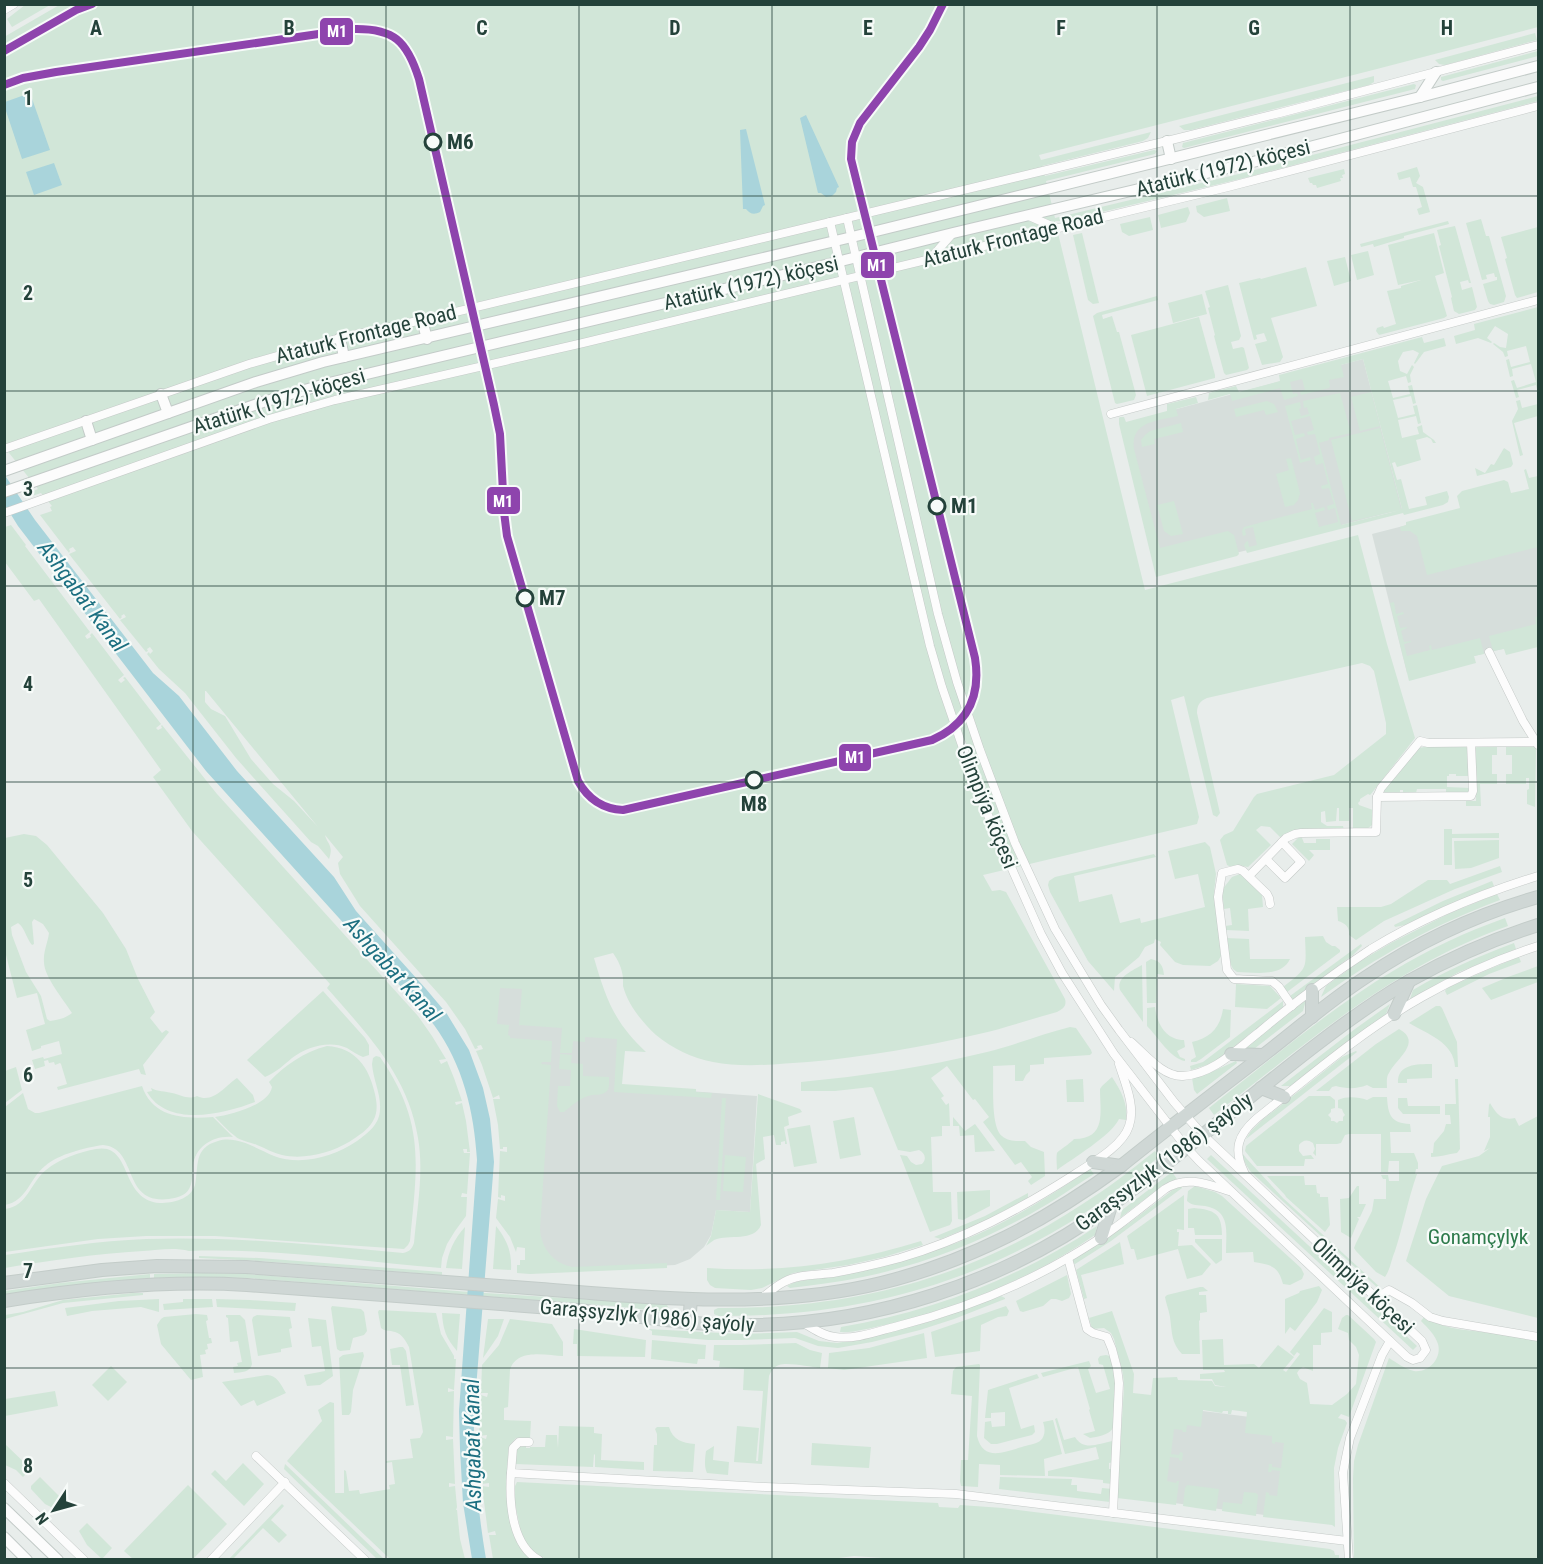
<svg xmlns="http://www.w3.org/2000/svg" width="1543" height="1564" viewBox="0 0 1543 1564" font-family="'Roboto Condensed',sans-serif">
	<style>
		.built { fill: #d6dedb }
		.green { fill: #d1e6d8; fill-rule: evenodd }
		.water { fill: #a9d4db }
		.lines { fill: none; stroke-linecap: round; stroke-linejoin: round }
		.street-casing { stroke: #c5cac8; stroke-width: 9 }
		.secondary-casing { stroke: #c3cbc8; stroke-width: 12 }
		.primary-casing { stroke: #c3ccc9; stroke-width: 14 }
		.street { stroke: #fcfcfc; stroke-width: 8 }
		.secondary { stroke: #fcfcfc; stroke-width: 10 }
		.primary { stroke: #cfd7d5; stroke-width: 12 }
		.metro-1-casing { stroke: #f7fbf9; stroke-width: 12 }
		.metro-1 { stroke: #8e44ad; stroke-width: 8 }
		.grid { fill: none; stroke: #24423a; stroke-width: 1.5; stroke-opacity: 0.55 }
		.stop-dot { fill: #f7fbf9; stroke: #24423a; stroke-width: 3 }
		.labels { text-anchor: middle; stroke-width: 4.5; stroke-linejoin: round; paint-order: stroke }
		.stop-label { font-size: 21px; font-weight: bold; fill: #24423a; stroke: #f7fbf9; text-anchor: start }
		.street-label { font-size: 21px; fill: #24423a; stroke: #f7fbf9 }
		.park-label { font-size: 21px; fill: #2d7a4b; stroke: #f7fbf9 }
		.water-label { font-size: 22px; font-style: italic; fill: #1c6f80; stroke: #f7fbf9 }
		.grid-label { font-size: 20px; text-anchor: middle; font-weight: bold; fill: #24423a; stroke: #f7fbf9; stroke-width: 4.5; stroke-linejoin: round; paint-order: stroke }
		.line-badge { stroke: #f7fbf9; stroke-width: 2 }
		.badge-label { font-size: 16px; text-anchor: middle; font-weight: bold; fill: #fff }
	</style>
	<rect width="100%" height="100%" fill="#e8edeb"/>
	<g class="built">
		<polygon points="1363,359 1402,509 1160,573 1121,424"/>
		<polygon points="1532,493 1538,509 1538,640 1407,673 1372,534"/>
		<polygon points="459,981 589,988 617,1030 620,1086 757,1096 750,1212 716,1210 711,1235 704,1247 690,1259 675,1265 530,1272 522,1133"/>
		<polygon points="1155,1405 1307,1424 1295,1519 1144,1499"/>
	</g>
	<g class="green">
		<path d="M61,4L1538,5V27L1373,70L1039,155L1041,160L1151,132L1148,138L1143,141L1042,166L1045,176L1154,150L1157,151L1155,154L1046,181L1055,218L1243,173L1538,96V101L1244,178L1064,221H1055L1145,590L1358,535L1387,644L1415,738L1371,794L1370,795L1368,794L1360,799V801L1358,803L1359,805L1373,810L1372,825L1367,829L1353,830V808H1349V821H1339V808H1337L1336,821L1326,822L1325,811L1321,812V822L1327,826H1343L1344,830L1294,831L1280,837L1270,827L1261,826L1256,830L1271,845L1248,867L1238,865L1231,867L1227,865L1220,840L1224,835L1233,831L1254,797L1257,794L1334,775L1386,734V723L1374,671L1370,666L1362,663L1207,698C1200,701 1197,705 1197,713L1220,813L1217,817L1213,815L1184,696L1171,700L1199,817L1197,824L983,875L992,891L1000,890L1006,892L1065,999C1067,1006 1063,1009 1057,1012C1031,1019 1005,1028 979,1034C922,1047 865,1057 808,1062C777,1064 743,1068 713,1062C692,1058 672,1048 656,1035C642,1022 628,1005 623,986C623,983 623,980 623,978C622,968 618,960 613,953L594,958C606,999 614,1022 646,1052L625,1051L622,1084L696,1089V1092L712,1093L711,1098L614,1092L617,1039L585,1037V1042L573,1041L572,1053H560L562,1028L519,1025L522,989L500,988L497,1024L509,1025L508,1035L510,1036V1038L552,1041L551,1062H542L541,1064L551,1065L540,1229C541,1248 554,1264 573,1267L667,1263V1268L530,1274L517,1273V1265H520V1260H525V1248L517,1247L516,1252L510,1237L496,1218L498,1199L505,1201V1196L501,1195V1198L498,1197L500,1151L507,1152V1147H503V1149H500L498,1125L493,1099H500L499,1095L493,1098L482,1065L476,1051L483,1049L481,1045L477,1046L478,1048L475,1049L465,1029L446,1002L360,906L340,874L338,863L343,857L325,835C327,844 334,845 329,859L318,846L311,842L236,758L185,693L159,669L147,654L149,652L150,654L153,651L150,647L147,649L148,651L146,652L120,620L126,617L124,614L121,616L122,617L120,619L69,554L76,551L73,547L69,549L70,551L69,553L40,515L52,511L50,507L52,506L41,493L29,497L28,493L38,489L5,448L4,37ZM205,691H206L318,827L294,801L273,784L251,759L225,716L211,709L205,702Z"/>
		<polygon points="25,5 50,5 12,27 7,19"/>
		<polygon points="1535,33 1537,40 1445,65 1439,64 1435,60"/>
		<polygon points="1538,51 1538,56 1443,81 1441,80 1441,77"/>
		<polygon points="1374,76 1374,82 1369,85 1191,130 1184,130 1179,126"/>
		<polygon points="1414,84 1416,85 1415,89 1184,148 1182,147 1183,143"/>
		<polygon points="1417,167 1420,176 1416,183 1423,187 1430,212 1419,215 1417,209 1422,207 1416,187 1413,187 1410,177 1399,180 1397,173"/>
		<polygon points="1344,169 1345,174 1342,175 1343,178 1340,178 1341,181 1317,188 1316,185 1313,185 1312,183 1310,183 1308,178"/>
		<polygon points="1227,198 1230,211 1204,217 1197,212 1196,206"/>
		<polygon points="1188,207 1190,213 1186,222 1161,228 1158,215"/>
		<polygon points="1150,217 1153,230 1129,236 1122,232 1120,224"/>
		<polygon points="1481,219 1486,236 1489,236 1506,296 1504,302 1494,305 1490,304 1488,301 1483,284 1497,280 1497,277 1495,277 1494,273 1486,275 1487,279 1482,280 1466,223"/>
		<polygon points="1448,221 1449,224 1404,236 1404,238 1374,247 1373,244 1361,247 1360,244"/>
		<polygon points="1455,226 1471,283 1469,283 1468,280 1460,282 1462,290 1472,287 1477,307 1475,310 1459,314 1454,311 1451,298 1452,297 1439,246 1441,245 1437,230"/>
		<polygon points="1538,227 1538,292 1517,298 1515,295 1505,259 1507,258 1501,237"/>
		<polygon points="1082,233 1099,303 1093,304 1088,300 1073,235"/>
		<polygon points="1434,233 1444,273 1435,276 1447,316 1444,318 1379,335 1376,331 1377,328 1383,326 1384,328 1396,324 1387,291 1401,288 1401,286 1421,280 1398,285 1388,245"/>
		<polygon points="1368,251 1374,275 1357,280 1351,255"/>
		<polygon points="1345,257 1351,281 1334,286 1327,261"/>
		<polygon points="1306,267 1317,306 1271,318 1283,357 1280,362 1262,365 1255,344 1267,341 1264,333 1256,335 1257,339 1254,340 1239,283 1260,278 1261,279"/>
		<polygon points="1228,285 1241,336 1239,340 1231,342 1233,349 1242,347 1244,348 1249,368 1247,370 1226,375 1224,373 1214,336 1215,335 1208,308 1210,307 1205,291"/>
		<polygon points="1202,294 1207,314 1173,323 1168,303"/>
		<polygon points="1157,296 1158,300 1102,315 1103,319 1112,316 1117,332 1119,332 1136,395 1134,400 1117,404 1115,403 1093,316 1097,313"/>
		<polygon points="1538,307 1538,393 1536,385 1517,390 1519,397 1516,398 1511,381 1514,380 1517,388 1536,382 1531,364 1512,369 1513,376 1510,377 1506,360 1509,359 1511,367 1530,362 1526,346 1507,351 1508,356 1505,357 1503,352 1493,344 1494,343 1500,347 1506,348 1508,334 1495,326 1487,338 1492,342 1491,343 1478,338 1456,344 1454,336 1475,330 1474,324"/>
		<polygon points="1199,317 1215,375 1215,378 1147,396 1131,335"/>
		<polygon points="1422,337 1424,343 1444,338 1446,346 1424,352 1415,364 1414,363 1419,353 1413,350 1403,352 1398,361 1400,371 1407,374 1412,365 1414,367 1410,375 1411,382 1408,383 1406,376 1388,381 1393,398 1410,394 1408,386 1412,385 1416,403 1413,404 1411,396 1393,400 1398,418 1415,414 1413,406 1417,405 1421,423 1418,424 1416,416 1398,420 1402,438 1419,434 1417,427 1422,425 1423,432 1434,440 1436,443 1433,443 1431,439 1427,437 1416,440 1421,460 1397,467 1395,462 1392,463 1397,480 1401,479 1409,509 1427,505 1425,497 1447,491 1449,497 1448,502 1443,505 1404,515 1403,513 1247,553 1244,545 1246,542 1248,541 1249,547 1257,545 1253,527 1245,529 1246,535 1243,536 1242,531 1244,527 1312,509 1311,503 1313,503 1315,510 1324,507 1325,510 1315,513 1319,527 1338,522 1335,508 1328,510 1327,506 1334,504 1329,488 1322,489 1321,486 1328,484 1323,463 1316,465 1314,457 1320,454 1315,434 1308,435 1307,432 1314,430 1310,416 1291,421 1295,435 1304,433 1305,436 1296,439 1301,460 1310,457 1311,460 1300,463 1285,406 1300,402 1301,408 1299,409 1301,416 1309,414 1307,407 1304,408 1303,401 1340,393 1351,433 1329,438 1329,440 1319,443 1341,525 1400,510 1352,521 1331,440 1380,428 1401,509 1402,509 1363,359 1341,365 1344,377 1329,380 1330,386 1329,388 1301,395 1300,392 1305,390 1302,379 1290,382 1293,394 1297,393 1298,396 1284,400 1280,388 1232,401 1230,394 1208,400 1209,393 1236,386 1239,392 1280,381 1279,375"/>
		<polygon points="1371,392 1380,426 1360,431 1351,397"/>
		<path d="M1196,397L1198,403L1176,409L1178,416C1158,421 1130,421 1134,449L1160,548L1228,531L1234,535L1239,554L1237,556L1156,577L1119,424V418L1120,417H1124L1126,422L1167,411V404Z"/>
		<polygon points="1520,400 1522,408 1538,404 1538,416 1514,423 1523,455 1520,456 1512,421 1518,409 1516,401"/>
		<polygon points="1267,401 1274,404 1278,412 1266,415 1264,410 1236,417 1234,409"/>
		<polygon points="1181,423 1183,432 1154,439 1155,444 1142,447 1141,440 1145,435 1150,431"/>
		<polygon points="1504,448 1510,452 1513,464 1511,467 1477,476 1475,468 1485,473 1491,464 1494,465"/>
		<polygon points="1291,458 1300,493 1298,500 1294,505 1285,507 1276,474 1289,470 1286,459"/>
		<polygon points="1526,469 1529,478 1538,476 1538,547 1427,575 1417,536 1410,531 1401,531 1400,527 1406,525 1406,522 1460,508 1457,496 1462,491 1504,480 1508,482 1511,493 1529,489 1524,470"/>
		<polygon points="1174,501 1183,534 1171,536 1164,531 1157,505"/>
		<path d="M11,525L26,545L25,546L90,632L85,636L87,639L91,637L90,635L92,633L124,675L118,680L121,683L125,680L123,678L125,677L161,724L156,728L158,730L162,728L161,726L162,725L217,794L418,1016L432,1036L446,1059L439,1060L441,1064L447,1061L454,1078L462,1101L455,1102L456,1105L462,1103L466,1121L470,1152H467V1149H463L464,1153H470L467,1194L462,1193L461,1197H467L466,1216L455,1231L447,1244L442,1258L441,1268C357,1261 273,1248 189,1251C174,1247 158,1250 143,1251C96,1254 51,1260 5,1268V1255C51,1248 99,1241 146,1239C232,1236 317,1245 403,1253C409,1252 412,1249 414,1243C417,1209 424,1172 418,1138C408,1075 367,1034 327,988L330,984L192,831L153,777L161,770L39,599L34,601L5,562V527Z"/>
		<polygon points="1394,602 1396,614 1403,612 1404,614 1397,616 1400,628 1407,627 1407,628 1401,631 1404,642 1411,641 1411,642 1404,644 1407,656 1430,650 1429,646 1431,645 1432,650 1480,638 1484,654 1474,656 1476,663 1409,681 1390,603"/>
		<polygon points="1535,617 1537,617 1538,623 1538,647 1506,655 1504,649 1493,651 1489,636 1536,624"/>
		<polygon points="1425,747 1466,747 1468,749 1470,776 1456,776 1456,774 1449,774 1449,776 1447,776 1447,787 1471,788 1469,793 1446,794 1446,789 1417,789 1416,793 1403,793 1403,790 1400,790 1400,793 1384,792 1384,790 1418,748"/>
		<polygon points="1477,747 1497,747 1497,755 1492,755 1492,774 1497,774 1497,784 1480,784 1481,806 1466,806 1466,801 1476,801 1475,748"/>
		<polygon points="1506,747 1534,747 1536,748 1535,807 1527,804 1527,790 1529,789 1529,778 1526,778 1526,784 1506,784 1506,774 1512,774 1512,755 1506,755"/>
		<polygon points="1444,829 1452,829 1452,834 1499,833 1499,838 1452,838 1452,865 1444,865"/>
		<path d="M24,834L36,836L47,845L103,913L126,949L138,979L155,1012L150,1018L162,1033L166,1030L169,1032L143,1065L146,1075L141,1074L139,1069L58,1090L57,1087L67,1084L61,1064L60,1063L55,1065L54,1062L49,1063L48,1060L44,1061L45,1066L35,1069L32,1060L43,1057L44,1059L62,1054L59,1041L41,1046V1048L32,1051L26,1030L45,1024L37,993L17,998L5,951V919H6L4,913L5,838ZM34,919L43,924L49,933C48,942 43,952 44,962C44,977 64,1000 72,1013C66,1018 58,1020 50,1021L47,1019L41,996L26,972L12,935L11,927L18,923C25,928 26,938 32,945L34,944L32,922Z"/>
		<polygon points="1299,837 1302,838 1304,843 1316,843 1316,839 1330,839 1330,850 1309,850 1314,855 1309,861 1292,844"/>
		<polygon points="1499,840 1499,858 1471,868 1455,869 1454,841"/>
		<polygon points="1205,842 1210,847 1216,874 1214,893 1221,956 1218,961 1210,966 1183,965 1175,962 1160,945 1161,942 1155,939 1154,943 1145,947 1139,957 1115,977 1114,991 1088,961 1050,892 1048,885 1049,881 1055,877 1154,854 1156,857 1074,876 1079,902 1112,894 1120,923 1140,918 1141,923 1205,907 1198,874 1175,879 1168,851"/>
		<path d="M1500,866L1502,872L1455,889L1384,921L1356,940L1349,935C1350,927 1345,923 1338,921L1337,907H1381L1391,904L1428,880H1447L1450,884Z"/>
		<polygon points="1240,874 1262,895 1263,907 1248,909 1249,931 1226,930 1225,926 1232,925 1230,908 1224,909 1222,890 1232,877"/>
		<polygon points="1492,881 1494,886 1445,906 1405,925 1395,927 1394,925 1443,901"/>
		<path d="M1497,894L1500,900C1433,925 1378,956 1321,997L1326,986L1359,962L1391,943L1448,914Z"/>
		<path d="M1505,918L1508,926C1394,966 1308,1042 1214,1115L1209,1108C1268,1062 1329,1009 1393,971C1429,949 1466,932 1505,918Z"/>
		<path d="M1323,936L1326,942L1332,946H1335L1340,950V952L1287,992L1283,987C1309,967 1306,969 1305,937Z"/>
		<path d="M1226,938L1249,939L1250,959H1290C1281,978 1254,972 1237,972L1233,969L1231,965Z"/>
		<path d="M1514,943L1516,949L1459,972L1410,999L1413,990C1445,971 1479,956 1514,943Z"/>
		<polygon points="1361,944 1362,946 1353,955 1292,1000 1290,996"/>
		<polygon points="1519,957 1521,962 1489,974 1447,995 1445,991 1447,988 1487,970"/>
		<path d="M1151,959C1161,961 1163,966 1164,975L1157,974L1156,1003H1147L1146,962Z"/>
		<path d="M1142,965L1143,1021V1022L1120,990C1116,977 1132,971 1142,965Z"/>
		<polygon points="1538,966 1538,982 1491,1000 1482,988 1508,977"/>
		<polygon points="1236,984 1270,986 1281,998 1267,1009 1235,1007"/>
		<path d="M323,991L365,1038L369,1045V1055L363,1057C358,1055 352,1051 347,1048C329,1040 307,1047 292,1058C284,1065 275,1073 265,1077L247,1060Z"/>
		<polygon points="1306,1000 1303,1011 1254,1049 1245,1048"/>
		<polygon points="1283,1001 1283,1008 1213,1063 1191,1070 1190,1066 1203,1062"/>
		<polygon points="1390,1004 1386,1014 1291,1086 1281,1086 1355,1029"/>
		<path d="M1436,1006H1440L1442,1008L1457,1042L1458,1067H1455C1454,1042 1427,1034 1409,1023Z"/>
		<path d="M1155,1007C1157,1024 1166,1040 1184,1040L1185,1047L1177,1051L1180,1057L1185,1059V1061C1171,1059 1158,1037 1147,1026V1008Z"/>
		<path d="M1223,1009L1231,1010L1230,1037L1201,1059L1196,1062H1191V1060L1196,1057L1192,1042C1210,1038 1220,1028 1223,1009Z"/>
		<path d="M1070,1027L1076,1028L1091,1050L1092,1053L1090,1055L1044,1058V1064L1030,1065V1071L1026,1075L1023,1081H1015V1065L993,1066C994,1082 990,1127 1002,1136C1009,1142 1018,1141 1025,1141L1031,1147L1044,1152L1045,1176L1031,1185L1028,1181L1032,1177L1021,1162L1015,1165L983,1122L989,1117L975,1099L973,1100L947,1066L931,1078L944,1096L941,1098L946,1105L949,1103L950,1126H942V1136L931,1137L933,1192H951L952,1221L950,1225L930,1232L900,1155L907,1156L911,1162L916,1165L922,1164C927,1159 925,1153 919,1150L910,1152L898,1150L873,1088L871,1087L835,1091H801V1082C863,1076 926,1067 987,1052C1015,1045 1042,1034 1070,1027Z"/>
		<path d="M1399,1029C1423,1042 1396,1059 1389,1073C1386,1077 1387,1083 1387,1088H1373L1367,1085C1357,1089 1347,1089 1336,1086L1332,1087L1329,1091H1316L1376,1044Z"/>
		<path d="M327,1046C356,1048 369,1067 375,1094C377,1103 378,1113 373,1121C368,1130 358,1136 349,1142C330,1153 304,1160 282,1155C273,1153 265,1148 257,1145C250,1142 240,1141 235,1136C228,1131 222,1124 215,1117C231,1115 269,1105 272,1087L269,1082C285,1065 304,1052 327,1046Z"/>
		<polygon points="1356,1051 1357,1052 1246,1139 1251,1131 1261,1121 1342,1057"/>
		<path d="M560,1054L572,1055L571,1063L583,1064V1076L609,1077C609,1081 610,1088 607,1091C603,1096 593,1094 588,1096C579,1099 571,1106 564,1112H560L557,1106L558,1086H570L571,1070L559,1069Z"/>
		<path d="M376,1056L380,1057C426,1123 417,1166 410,1241L408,1245L404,1249L215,1236H146L98,1239L5,1252V1209C28,1206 30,1183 46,1170C59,1159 80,1152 96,1149C133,1142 119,1200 160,1203C173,1203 191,1199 195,1185C199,1166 193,1148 218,1141C237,1135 257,1149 274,1156C301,1166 334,1157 357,1141C368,1133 380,1124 380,1109C381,1094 373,1079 372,1064L373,1058Z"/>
		<polygon points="1236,1061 1237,1063 1197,1094 1194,1090 1192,1078 1209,1073"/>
		<path d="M1432,1064V1078L1407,1079V1083H1398C1397,1064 1417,1064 1432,1064Z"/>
		<polygon points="16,1067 22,1090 5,1103 5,1071"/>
		<path d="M1112,1077C1121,1091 1128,1103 1126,1120L1119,1119C1112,1135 1072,1159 1057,1170C1057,1166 1056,1157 1057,1153C1058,1151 1071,1143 1074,1139C1107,1139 1100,1112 1100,1089L1102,1086Z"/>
		<path d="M237,1078L253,1095L255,1102C224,1114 168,1128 147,1092L152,1091L151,1088C158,1092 165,1091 172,1093C181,1095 188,1100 197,1096C213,1104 225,1086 237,1078Z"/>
		<polygon points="1083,1079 1084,1102 1067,1102 1066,1080"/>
		<path d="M1455,1079H1458L1460,1149L1457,1153C1448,1154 1440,1157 1431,1157V1153H1433L1434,1143L1444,1131L1446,1124H1451L1450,1115H1445V1104H1456Z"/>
		<path d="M142,1086C153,1118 184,1119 213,1117L233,1137C214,1135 195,1146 193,1166C192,1173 193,1183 189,1189C185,1196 176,1198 169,1199C121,1205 139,1148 103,1145C84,1148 59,1154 45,1166C29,1179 27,1201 5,1205V1107L23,1093L28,1109L35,1113H39Z"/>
		<path d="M758,1094L800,1109L802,1112L788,1117L789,1125L784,1127L787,1144H785V1141L781,1142V1145H776L774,1135L763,1137L765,1159L756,1164L761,1225C754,1242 729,1234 714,1240C713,1241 707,1245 706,1246L711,1236L716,1210L750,1212Z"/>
		<path d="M1309,1096H1330L1335,1100V1108L1331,1109V1112L1328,1115L1331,1118V1121H1334L1337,1123L1339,1121H1343V1117L1345,1115L1343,1112L1342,1109L1338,1108V1100C1347,1096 1358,1097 1367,1100L1373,1097H1387C1388,1115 1391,1123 1410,1124L1411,1132H1390L1391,1153H1414L1418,1163V1169H1416L1415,1174H1417C1408,1199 1403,1227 1395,1251C1391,1260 1391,1268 1385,1277L1376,1272L1356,1251L1354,1248L1356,1243L1372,1211L1374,1199H1386V1179H1383L1381,1175H1388L1389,1181H1399V1161H1389L1388,1172H1381V1134H1349L1345,1135L1341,1143L1337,1144H1316V1156L1313,1153L1315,1149L1313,1143C1307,1139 1303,1140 1299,1145V1151L1303,1156L1311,1155L1314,1159H1305L1304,1166H1257L1245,1151L1246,1146Z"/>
		<polygon points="722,1098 726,1098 720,1200 716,1200"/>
		<polygon points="1398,1098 1407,1098 1408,1106 1440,1106 1440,1114 1403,1114 1398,1108"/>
		<path d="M1490,1103C1496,1113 1501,1121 1515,1118L1519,1126L1538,1116V1318L1449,1296L1406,1261L1426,1199L1442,1166L1479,1156L1490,1148L1484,1151L1490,1137V1117H1488L1489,1105Z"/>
		<polygon points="854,1117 861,1155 840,1159 833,1121"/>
		<polygon points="953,1117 965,1131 975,1124 995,1151 975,1152 974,1135 960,1136 959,1126 953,1126"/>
		<polygon points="810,1125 817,1163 794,1167 787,1129"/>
		<path d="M1242,1144L1243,1154L1246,1158L1283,1198L1383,1290L1381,1291L1251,1172C1244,1163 1241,1155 1242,1144Z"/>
		<path d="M1155,1151L1159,1157C1135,1176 1112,1195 1086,1212C972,1286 853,1317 718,1316L714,1314V1310L718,1308C851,1309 969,1279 1081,1205C1107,1189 1131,1170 1155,1151Z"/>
		<polygon points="725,1155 746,1157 743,1192 723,1191"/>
		<polygon points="1211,1155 1417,1346 1413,1350 1207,1159"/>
		<path d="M1090,1169L1094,1174C1069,1190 1045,1207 1019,1220C971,1246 916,1266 863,1277C839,1282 814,1285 790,1288L787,1286C798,1279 814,1280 827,1277C863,1269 900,1260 935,1250C990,1234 1043,1201 1090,1169Z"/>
		<polygon points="1172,1172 1177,1179 1165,1184 1120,1218 1122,1210"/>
		<polygon points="1267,1176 1304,1176 1305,1185 1316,1185 1317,1193 1320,1194 1320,1197 1328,1197 1330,1225 1325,1232 1286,1197 1285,1195"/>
		<polygon points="1181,1186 1182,1188 1111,1241 1075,1264 1073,1263 1073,1259 1128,1224 1174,1189"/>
		<path d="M1195,1186L1215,1192L1222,1196L1301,1268L1304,1274L1302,1279L1290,1285L1283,1284C1278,1266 1272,1265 1254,1262L1253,1252L1226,1253C1226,1231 1231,1211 1205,1206C1198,1205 1192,1206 1187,1201L1188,1191Z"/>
		<polygon points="1357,1186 1359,1186 1359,1204 1366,1204 1360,1217 1357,1217 1359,1219 1351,1238 1341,1232 1340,1199 1349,1198"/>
		<polygon points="990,1190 990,1206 963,1220 958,1219 957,1192"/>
		<polygon points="1028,1193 1028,1198 987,1220 941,1239 934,1237 985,1216"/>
		<polygon points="1184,1195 1184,1230 1177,1229 1177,1232 1179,1232 1178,1246 1192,1245 1211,1264 1202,1275 1187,1279 1178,1249 1137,1260 1134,1249 1131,1249 1127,1236"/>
		<path d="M1194,1208C1214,1210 1222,1213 1222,1235H1195L1194,1228H1188V1209Z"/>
		<path d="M496,1226C507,1240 512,1252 511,1270L493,1269Z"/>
		<path d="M1097,1226L1095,1235C1035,1277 956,1309 885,1325C870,1328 853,1333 840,1332L841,1327C932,1312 1019,1278 1097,1226Z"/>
		<path d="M465,1227L462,1269L446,1268C448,1252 454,1239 465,1227Z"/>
		<polygon points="1195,1239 1222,1239 1222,1260 1216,1264 1195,1242"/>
		<path d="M921,1241L923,1245L884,1257L848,1265L793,1273L762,1288L751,1290L715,1288L710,1285L707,1280V1268C780,1273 851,1263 921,1241Z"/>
		<polygon points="1120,1242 1124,1264 1081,1275 1087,1298 1084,1299 1076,1270"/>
		<polygon points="199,1256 259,1258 442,1272 442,1275 259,1261 199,1258"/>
		<polygon points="205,1273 248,1274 469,1292 663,1304 667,1305 669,1309 665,1312 613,1306 248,1278 205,1277 154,1278 154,1274"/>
		<polygon points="150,1274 150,1278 60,1287 5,1295 5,1291 60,1283"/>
		<polygon points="1067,1275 1071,1294 1069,1298 1062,1301 1056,1299 1051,1299 1043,1306 1023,1312 1020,1311 1016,1301"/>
		<polygon points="1319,1286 1322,1290 1317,1302 1295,1331 1290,1327 1285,1334 1285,1299 1299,1293 1300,1291"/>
		<path d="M1200,1287H1203L1208,1291L1199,1292V1295H1206L1207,1312L1200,1313V1320L1199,1321L1200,1354H1182C1171,1343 1172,1331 1170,1317C1169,1310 1166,1304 1165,1297L1167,1295Z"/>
		<polygon points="133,1293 143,1293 143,1295 63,1303 5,1319 5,1315 23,1312 63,1300"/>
		<polygon points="1001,1296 1005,1298 1005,1299 954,1319 920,1330 872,1342 838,1348 818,1346 795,1338 741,1340 708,1340 652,1335 652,1331 648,1329 740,1334 797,1332 819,1341 837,1343 871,1337 932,1321"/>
		<polygon points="159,1299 159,1312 141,1307 92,1311 67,1316 65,1308 119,1301"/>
		<polygon points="183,1299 212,1299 213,1307 164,1310 163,1304 183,1302"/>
		<polygon points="216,1299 250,1300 296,1303 295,1311 217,1307"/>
		<polygon points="332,1306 361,1309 364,1312 367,1331 364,1335 353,1338 350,1350 340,1351 337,1349 331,1308"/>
		<polygon points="1006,1306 1009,1311 1007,1316 998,1317 981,1325 980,1351 935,1357 931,1332"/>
		<polygon points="1324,1308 1332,1312 1332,1332 1321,1333 1321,1345 1313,1345 1313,1371 1303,1367 1299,1370 1297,1373 1300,1379 1307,1383 1310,1404 1332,1405 1347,1394 1356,1384 1359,1355 1356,1347 1349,1340 1348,1333 1338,1329 1342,1318 1346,1315 1348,1315 1374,1339 1376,1342 1349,1417 1341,1414 1338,1418 1345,1420 1347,1423 1338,1448 1334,1468 1335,1527 1332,1525 1263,1517 1266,1492 1269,1493 1269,1495 1277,1496 1280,1471 1272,1470 1271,1472 1268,1472 1269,1464 1272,1464 1272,1467 1281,1468 1284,1443 1275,1442 1275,1444 1272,1443 1272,1436 1245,1433 1247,1412 1232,1410 1231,1414 1228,1414 1228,1411 1223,1411 1222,1413 1203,1410 1201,1427 1187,1425 1186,1432 1183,1432 1182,1430 1174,1429 1171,1454 1179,1455 1180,1452 1183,1453 1182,1461 1179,1460 1179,1458 1170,1457 1167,1481 1176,1483 1177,1481 1179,1481 1176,1505 1117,1498 1124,1387 1123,1374 1114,1339 1111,1333 1104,1328 1092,1329 1089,1318 1112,1311 1134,1374 1133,1393 1151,1395 1153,1378 1177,1377 1178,1380 1212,1381 1215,1386 1226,1387 1215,1385 1212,1379 1200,1379 1200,1374 1225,1372 1224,1370 1203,1370 1202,1340 1223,1339 1224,1365 1254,1364 1259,1368 1278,1345 1294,1357 1283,1370 1286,1372 1300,1354 1297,1352 1294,1356 1290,1352"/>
		<path d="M379,1310L436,1313L441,1334L454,1356V1359H456L454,1390L448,1388V1392L454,1391L453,1437L446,1436V1440L453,1439L455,1484L449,1483V1487L455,1486L457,1507L456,1510H457L460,1539L465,1559H390L287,1461L322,1421L318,1410L330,1402L334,1403L335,1493H344V1470L346,1471L349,1491L359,1490L360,1494L390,1489L389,1485L395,1484L392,1462L386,1463V1461L413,1458L410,1439L420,1438L423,1432L409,1347C406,1341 402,1334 395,1332C389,1330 386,1332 381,1328L378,1312Z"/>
		<path d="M442,1313L460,1314L457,1351C446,1338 443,1330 442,1313Z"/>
		<polygon points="196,1314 207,1315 208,1320 206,1321 209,1338 211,1338 212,1343 207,1344 208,1349 205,1350 206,1354 200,1355 203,1377 191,1380 161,1344 157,1325 161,1319 164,1317"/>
		<path d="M226,1315H240L245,1320L252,1364C250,1373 241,1372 234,1373L233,1367L238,1366L237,1363L242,1362L238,1341L230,1342L228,1318L226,1317Z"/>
		<polygon points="257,1315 290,1317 292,1328 289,1329 292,1347 281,1349 281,1352 258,1356 252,1320 253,1317"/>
		<path d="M1424,1317C1446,1330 1467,1330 1492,1333C1508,1335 1523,1338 1538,1341V1559L1354,1560L1353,1478L1354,1461L1358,1445L1389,1358C1397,1363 1405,1369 1414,1371C1429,1373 1442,1358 1438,1344C1435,1335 1428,1328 1421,1321Z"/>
		<polygon points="308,1318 326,1320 333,1376 320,1385 307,1386 304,1375 325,1371 321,1346 312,1347"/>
		<polygon points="488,1319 504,1319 498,1336 483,1358"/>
		<path d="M510,1319L552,1324L563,1342V1356C546,1355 516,1348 510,1370L508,1407L504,1408V1420L531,1421L530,1438H516L509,1446L506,1483L507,1495L517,1541L525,1554L532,1559H493L489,1535H496L495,1531L488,1533L482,1486L489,1487V1483L482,1484L481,1478L480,1437L486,1439L487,1435L479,1436L481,1395L487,1397L488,1393H481L482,1365L499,1345Z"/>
		<polygon points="574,1329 646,1340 645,1357 577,1356 577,1344 573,1344"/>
		<polygon points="924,1333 927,1358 844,1370 828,1368 829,1353 869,1348"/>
		<polygon points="652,1340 706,1345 705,1359 698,1359 697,1364 651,1359"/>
		<path d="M796,1343L810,1350L822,1353L820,1368C810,1367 788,1362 779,1365C774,1367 771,1371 769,1376L762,1464L734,1462L737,1426L759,1428L756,1461H758L763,1391L743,1390L744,1369L719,1367L720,1361L713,1360L714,1345H741Z"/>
		<polygon points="400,1347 403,1347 406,1351 414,1405 406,1406 400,1365 392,1365 390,1349"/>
		<polygon points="363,1352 364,1356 353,1390 351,1412 349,1415 342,1415 339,1358 343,1355"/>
		<path d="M1106,1355L1110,1356L1116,1379L1113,1428C1109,1435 1097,1437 1090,1438L1083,1434L1095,1431L1089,1410L1090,1409L1078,1367L1043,1377L1041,1373L1089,1361L1091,1366L1088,1369L1096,1393L1110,1389L1103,1365L1099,1364L1098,1359L1100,1356Z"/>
		<path d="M979,1364L980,1365L977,1436C983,1462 1004,1452 1022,1447C1027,1445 1036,1444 1040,1441C1046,1436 1045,1428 1043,1422L1053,1420L1062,1454L1044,1459L1045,1476L1000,1475V1465L979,1464L978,1487L961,1486L960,1481L961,1460H968L972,1396L951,1394L953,1371L956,1367Z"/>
		<polygon points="111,1366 127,1382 108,1401 92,1385"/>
		<polygon points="1037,1374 1039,1378 1009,1388 1021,1429 1034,1425 1035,1432 1032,1435 997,1444 991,1444 984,1438 985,1422 991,1421 992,1427 1005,1426 1005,1412 991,1413 991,1418 985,1418 988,1390"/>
		<path d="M267,1375C277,1375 281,1385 286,1393L257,1406L254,1400L241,1406L222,1382Z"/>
		<polygon points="55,1391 58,1406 5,1416 5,1399"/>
		<path d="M1057,1418L1064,1440L1075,1437C1084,1452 1099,1443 1113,1441V1462L1109,1463V1469H1113L1112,1484L1103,1483V1480L1072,1477L1048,1476V1471L1099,1459L1096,1447L1065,1454L1055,1419Z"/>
		<polygon points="559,1426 594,1427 594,1433 602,1434 601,1460 644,1462 644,1470 595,1467 595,1455 594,1454 593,1467 515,1464 516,1450 519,1447 526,1446 526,1448 530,1448 530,1447 545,1447 546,1435 557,1435 558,1448"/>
		<path d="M657,1427H669C673,1440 682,1443 695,1444L693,1472L653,1471L654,1445H657V1434L655,1429Z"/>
		<polygon points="812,1443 871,1447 869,1468 811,1465"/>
		<polygon points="5,1444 31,1469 23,1477 16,1470 5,1465"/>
		<path d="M714,1446L713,1460L729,1462L728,1475L707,1473C704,1467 705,1458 706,1451Z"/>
		<polygon points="243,1463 264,1484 244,1506 211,1474 215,1470 226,1481"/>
		<polygon points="285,1464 384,1559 377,1559 284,1469"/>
		<polygon points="40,1477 65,1502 57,1510 45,1504 31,1489 31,1486"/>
		<polygon points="1000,1477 1072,1479 1071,1485 1077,1485 1077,1491 1101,1494 1102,1488 1112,1489 1110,1502 999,1489"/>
		<polygon points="517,1482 938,1503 939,1507 958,1508 960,1505 1003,1508 1330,1549 1334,1551 1335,1555 1339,1555 1339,1559 911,1560 854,1556 824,1560 547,1559 534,1554 522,1538 514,1498 513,1490"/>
		<polygon points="188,1485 227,1524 193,1559 133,1559 124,1551"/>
		<polygon points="1187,1485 1219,1489 1216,1511 1183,1506 1185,1488"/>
		<polygon points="1244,1492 1256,1493 1258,1495 1256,1516 1222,1511 1223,1502 1242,1504"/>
		<polygon points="282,1504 284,1506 271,1520 287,1535 279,1543 263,1528 233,1559 229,1559"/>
		<polygon points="87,1523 112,1548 102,1559 87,1545 79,1531"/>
	</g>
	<g class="water">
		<polygon points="30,93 50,150 22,159 5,108 5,102"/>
		<polygon points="806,115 839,187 837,188 836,192 832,196 826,197 821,193 818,193 800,118"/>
		<path d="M746,129L765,205L763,206L760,212C754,215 750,214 746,209H743L740,130Z"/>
		<polygon points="54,163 62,185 34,195 26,172"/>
		<path d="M4,474L35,520L153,673L179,696L237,771L334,877L356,911L426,989L447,1014L469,1050L483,1088L490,1119L494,1162L474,1414C473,1463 478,1511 486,1559H472L463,1503L460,1449L459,1411L477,1160C474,1111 463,1065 434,1025C427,1016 420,1008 413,1000L206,771L18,526L5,505Z"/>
	</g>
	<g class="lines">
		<g class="street-casing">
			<g id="street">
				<polyline points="4,10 14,4"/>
				<polyline points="1029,216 1056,228"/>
				<polyline points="830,222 930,646 942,687 979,795 1041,934 1062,973 1114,1054 1186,1147 1199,1161 1407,1357 1413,1360 1420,1358 1426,1350 1422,1341 1202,1134 1174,1102 1119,1030 1101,1005 1055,929 1015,843 980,750 957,682 938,614 847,218"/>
				<polyline points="931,258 952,234"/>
				<polyline points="1111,414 1538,300"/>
				<polyline points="4,449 249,364 340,338 422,320 1167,141 1280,113 1538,45"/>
				<polyline points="4,513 269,419 335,400 583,343 1228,187 1538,106"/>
				<polyline points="1489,652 1523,721 1538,745"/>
				<polyline points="1377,797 1381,788 1420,741 1428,743 1535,742"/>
				<polyline points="1266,859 1285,878 1301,862 1282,842"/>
				<polyline points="1249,876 1286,838 1295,834 1301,833 1376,832 1377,797 1471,796 1473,791 1471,743"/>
				<polyline points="1270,904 1269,898 1267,894 1243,871 1238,869 1222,873 1218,897 1227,970 1234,979 1272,981 1279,987 1292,1006"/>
				<path d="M1131,1042C1145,1054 1163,1077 1183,1076C1213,1074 1236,1050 1258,1033C1275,1019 1293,1004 1311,991C1331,976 1351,962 1371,949C1424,917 1480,894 1538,876"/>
				<path d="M1244,1172C1233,1149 1238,1135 1256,1119C1309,1077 1362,1031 1422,997C1459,976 1498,959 1538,946"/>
				<polyline points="1068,1258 1087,1329 1093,1333 1107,1337 1112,1349 1117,1368 1119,1383 1113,1513"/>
				<path d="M762,1298C769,1292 776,1286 784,1282C798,1274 818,1275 833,1273C855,1269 878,1264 900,1258C964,1239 1019,1210 1075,1174C1092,1163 1123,1146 1129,1126C1136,1107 1125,1083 1119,1064"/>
				<polyline points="1376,1298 1389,1290 1412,1303 1430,1317 1443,1321 1538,1337"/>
				<path d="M802,1322C812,1328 823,1336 835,1337C855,1340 878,1331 898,1326C969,1308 1038,1279 1099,1239C1122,1224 1143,1206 1165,1189C1186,1175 1207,1184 1229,1191"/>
				<polyline points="529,1442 519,1442 513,1448 511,1473 765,1487 956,1494 1347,1541"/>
				<polyline points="256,1456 365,1560"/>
				<path d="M511,1473C509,1500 511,1545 539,1560"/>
				<polyline points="4,1483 84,1560"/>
				<polyline points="211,1560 285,1482"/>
				<polyline points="1349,1560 1343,1473 1345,1462 1350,1438 1382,1355 1390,1341"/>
			</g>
		</g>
		<g class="secondary-casing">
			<g id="secondary">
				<polyline points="1420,97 1436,72"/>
				<polyline points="1167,141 1171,159"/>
				<polyline points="422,320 427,339"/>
				<polyline points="340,338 344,357"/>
				<polyline points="161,394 168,413"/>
				<polyline points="86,421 92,440"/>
				<polyline points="4,471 256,382 323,362 852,237 1420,97 1538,66"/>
				<polyline points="4,492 263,402 329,383 821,266 953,233 1253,162 1538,87"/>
				<polyline points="4,1508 58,1560"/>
				<polyline points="4,1537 27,1560"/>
			</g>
		</g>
		<g class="primary-casing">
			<g id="primary">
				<polyline points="1394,1014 1409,981"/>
				<polyline points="1312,1017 1312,990"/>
				<polyline points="1231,1054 1263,1055"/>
				<polyline points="1261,1088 1284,1097"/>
				<polyline points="1093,1162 1121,1166"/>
				<polyline points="1101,1238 1111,1206"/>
				<path d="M4,1283L102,1270L157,1266L246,1267C344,1275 442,1282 541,1289C653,1298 770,1310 881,1283C971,1261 1047,1220 1121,1166C1167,1129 1214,1093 1261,1057C1296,1030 1329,1001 1366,977C1418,942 1478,914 1538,897"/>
				<path d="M4,1301C85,1288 166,1280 247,1285C353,1293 458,1300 564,1309C623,1313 681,1325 740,1325C871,1326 1004,1283 1110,1206C1181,1155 1247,1098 1316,1045C1346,1022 1376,1000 1409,981C1450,958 1494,939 1538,925"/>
				<polyline points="689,1323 691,1299"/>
			</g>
		</g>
		<use href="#street" class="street"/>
		<use href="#secondary" class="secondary"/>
		<use href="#primary" class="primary"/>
		<g class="metro-1-casing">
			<g id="metro-1">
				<polyline points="4,51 76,10 92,4"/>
				<path d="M4,85L23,78L56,72L353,29C394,28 407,41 419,79L494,405L500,434L504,512L507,536L578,781C588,799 603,809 623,810L932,740C968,724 981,696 975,658L851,159L852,142L860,123L919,47L930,30L943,4"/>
			</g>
		</g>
		<use href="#metro-1" class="metro-1"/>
	</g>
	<path class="grid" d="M193,4V1560M386,4V1560M579,4V1560M772,4V1560M964,4V1560M1157,4V1560M1350,4V1560M4,196H1538M4,391H1538M4,586H1538M4,782H1538M4,978H1538M4,1173H1538M4,1368H1538"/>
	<g class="stop-dot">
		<circle cx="433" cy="142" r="8"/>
		<circle cx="937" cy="506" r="8"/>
		<circle cx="525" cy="598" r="8"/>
		<circle cx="754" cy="780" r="8"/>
	</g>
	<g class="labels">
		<g class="stop-label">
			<text x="447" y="149">M6</text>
			<text x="951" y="513">M1</text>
			<text x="539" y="605">M7</text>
			<text x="754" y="811" text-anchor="middle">M8</text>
		</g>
		<g class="street-label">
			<text transform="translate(1223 168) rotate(-14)" y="7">Atatürk (1972) köçesi</text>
			<text transform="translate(1013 238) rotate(-14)" y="7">Ataturk Frontage Road</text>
			<text transform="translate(751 283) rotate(-13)" y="7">Atatürk (1972) köçesi</text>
			<text transform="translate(366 334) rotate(-14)" y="7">Ataturk Frontage Road</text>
			<text transform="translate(279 401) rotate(-17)" y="7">Atatürk (1972) köçesi</text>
			<text transform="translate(987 807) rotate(68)" y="7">Olimpiýa köçesi</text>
			<text transform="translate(1164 1162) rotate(-37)" y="7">Garaşsyzlyk (1986) şaýoly</text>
			<text transform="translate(1363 1286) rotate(43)" y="7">Olimpiýa köçesi</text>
			<text transform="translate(647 1316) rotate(5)" y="7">Garaşsyzlyk (1986) şaýoly</text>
		</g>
		<g class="park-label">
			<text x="1478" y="1244">Gonamçylyk</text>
		</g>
		<g class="water-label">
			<text transform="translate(83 596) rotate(53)" y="8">Ashgabat Kanal</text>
			<text transform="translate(393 969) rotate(48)" y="8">Ashgabat Kanal</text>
			<text transform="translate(472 1445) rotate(-91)" y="8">Ashgabat Kanal</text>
		</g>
	</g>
	<g class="grid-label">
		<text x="96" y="35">A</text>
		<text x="289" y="35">B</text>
		<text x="482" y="35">C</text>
		<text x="675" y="35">D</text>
		<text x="868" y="35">E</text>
		<text x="1061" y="35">F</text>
		<text x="1254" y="35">G</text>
		<text x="1447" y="35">H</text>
		<text x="28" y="105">1</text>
		<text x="28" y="300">2</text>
		<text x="28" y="496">3</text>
		<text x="28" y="691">4</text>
		<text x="28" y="887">5</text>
		<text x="28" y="1082">6</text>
		<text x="28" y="1278">7</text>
		<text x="28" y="1473">8</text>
	</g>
	<g class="line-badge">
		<rect x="319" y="17" width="35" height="29" rx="6" fill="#8e44ad"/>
		<rect x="860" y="251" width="35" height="28" rx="6" fill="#8e44ad"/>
		<rect x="486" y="486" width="35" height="29" rx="6" fill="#8e44ad"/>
		<rect x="838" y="743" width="34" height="29" rx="6" fill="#8e44ad"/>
	</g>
	<g class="badge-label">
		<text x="337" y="37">M1</text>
		<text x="877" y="271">M1</text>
		<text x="503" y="507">M1</text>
		<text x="855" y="763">M1</text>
	</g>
	<rect width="1543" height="1564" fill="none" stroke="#24423a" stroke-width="12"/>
	<g transform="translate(54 1510) rotate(234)" stroke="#f7fbf9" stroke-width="4.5" paint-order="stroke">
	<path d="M0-4.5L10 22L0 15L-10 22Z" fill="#24423a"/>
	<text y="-9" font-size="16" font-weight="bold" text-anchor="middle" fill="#24423a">N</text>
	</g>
</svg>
